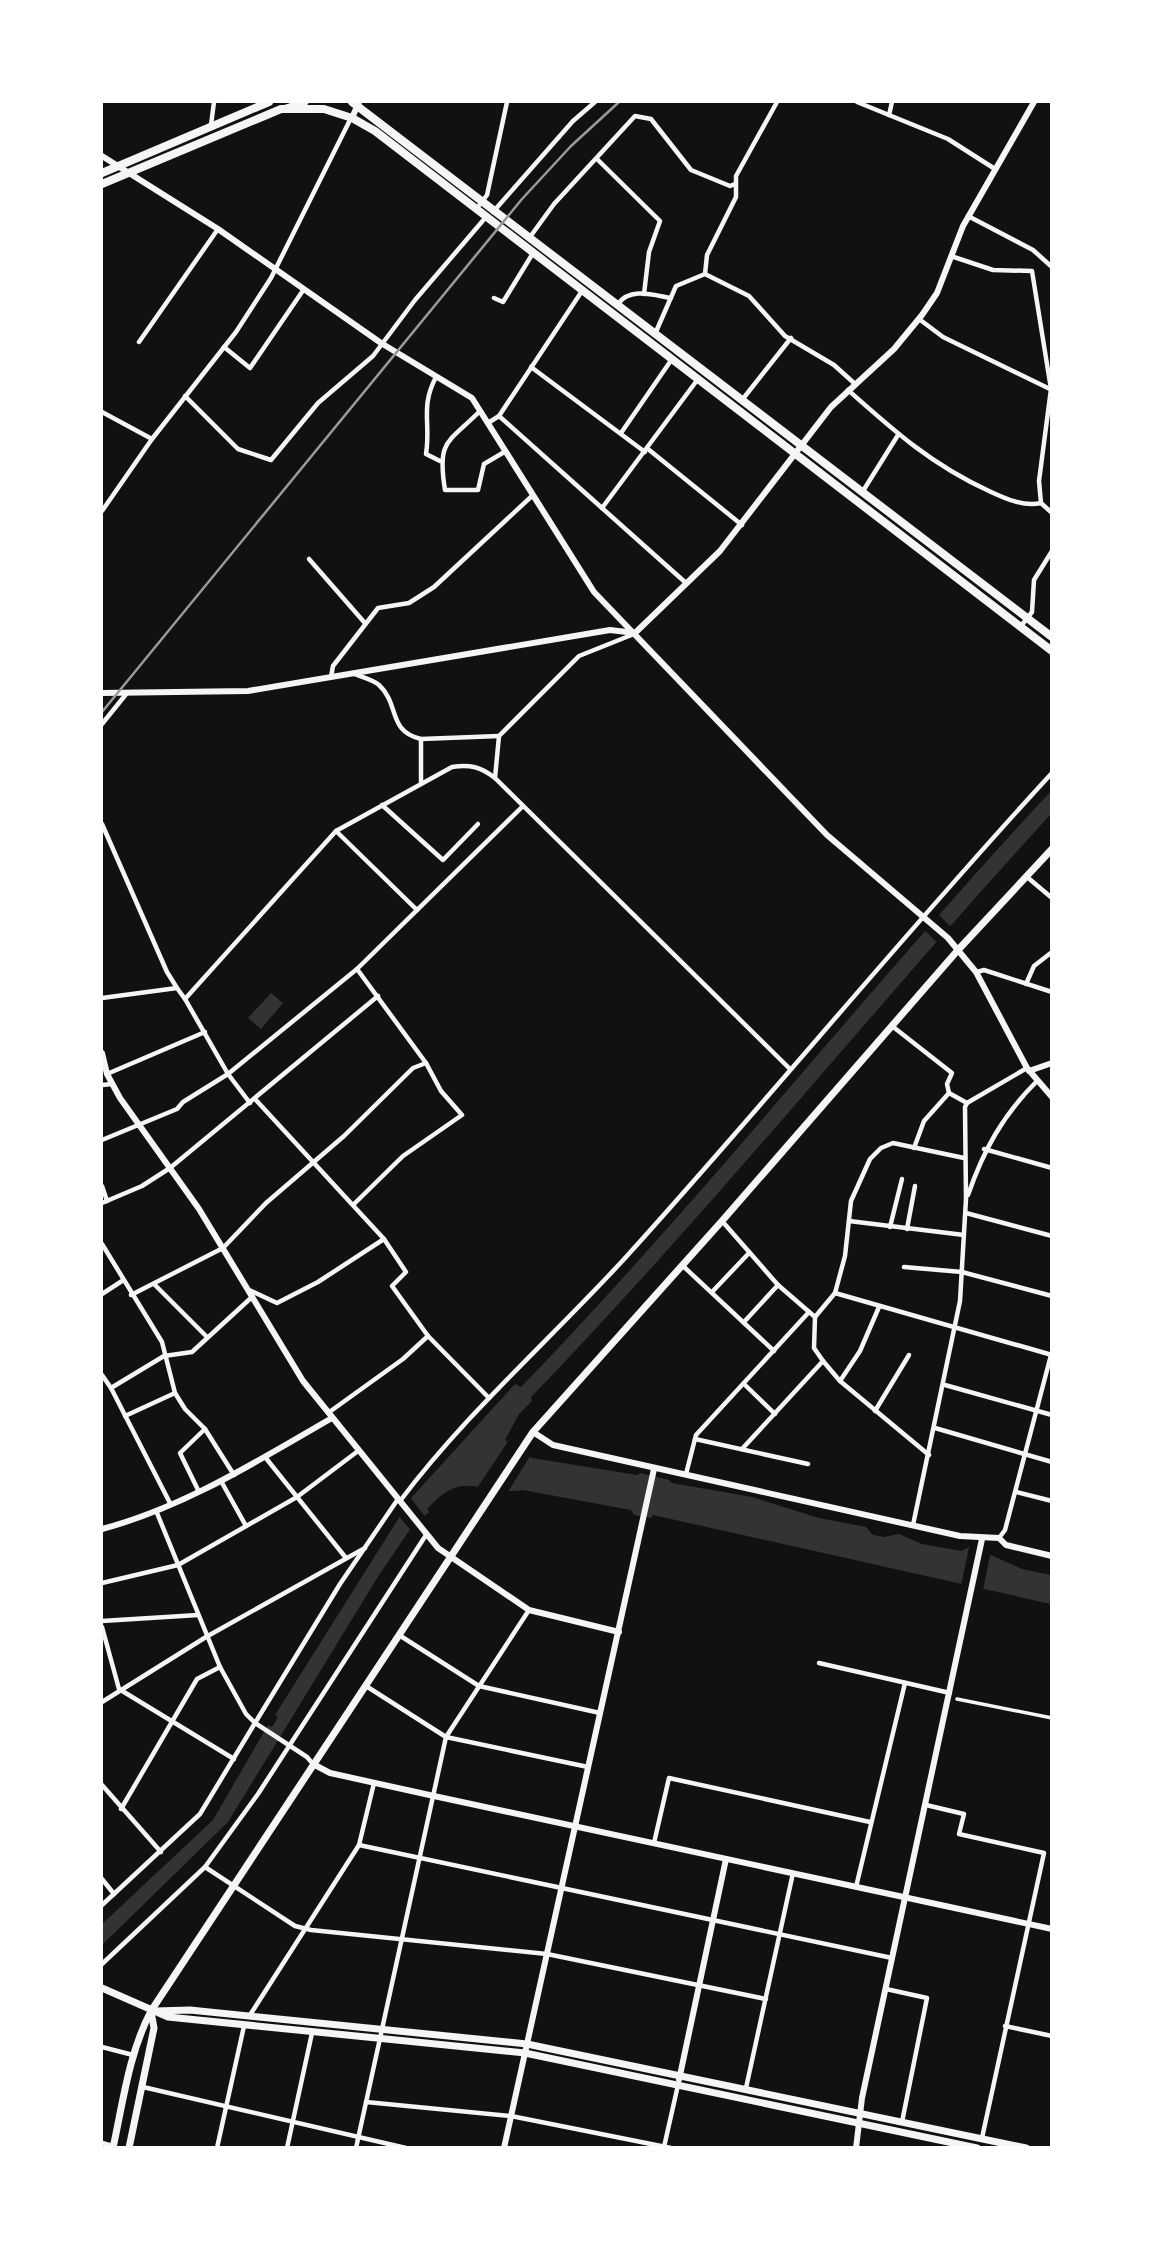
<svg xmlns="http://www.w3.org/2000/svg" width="1153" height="2249" viewBox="0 0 1153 2249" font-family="'Golos Text',sans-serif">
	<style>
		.water { fill: #333 }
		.pier { fill: #111 }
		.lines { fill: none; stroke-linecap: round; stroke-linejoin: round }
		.pedestrian { stroke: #f5f5f5; stroke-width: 3.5 }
		.minor { stroke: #f5f5f5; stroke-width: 4.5 }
		.tertiary { stroke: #f5f5f5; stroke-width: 6 }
		.secondary { stroke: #f5f5f5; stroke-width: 7 }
		.primary { stroke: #f5f5f5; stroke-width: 8 }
		.rail { stroke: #9a9a9a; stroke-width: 2.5 }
	</style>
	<rect width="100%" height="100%" fill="#111"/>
	<g class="water">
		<path d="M1051,791V814C875,1006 712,1210 531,1397L532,1401L519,1414L505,1440L532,1458L637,1475L640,1473L669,1480L672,1483L752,1497L819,1518L866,1527L873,1535L884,1537L899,1534L922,1544L961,1551L971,1546L1022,1569L1051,1575V1604L653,1515L651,1518L634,1515L631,1510L523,1490C477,1497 466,1466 427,1509L429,1512L409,1531L379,1575L228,1822L102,1945V1924L213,1820L268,1725L272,1727L278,1717L275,1715L412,1497L515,1384L521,1387C706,1196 870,985 1051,791Z"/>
		<polygon points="271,993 283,1003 261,1029 248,1018"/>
	</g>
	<g class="pier">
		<polygon points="937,913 953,929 939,944 923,929"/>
		<polygon points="511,1437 532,1453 506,1495 477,1488"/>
		<polygon points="409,1496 427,1519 413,1533 397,1514"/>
		<polygon points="970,1543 991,1550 982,1595 960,1590"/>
	</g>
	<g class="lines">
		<polyline class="pedestrian" points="957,1699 1052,1718"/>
		<g class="minor">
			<polyline points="857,102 948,139 995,169"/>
			<polyline points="889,115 892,102"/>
			<polyline points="211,125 214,102"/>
			<polyline points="598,160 660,221 649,252 644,294"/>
			<polyline points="477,208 487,195 507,102"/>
			<polyline points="493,212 573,121 595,102"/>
			<polyline points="968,216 1033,250 1052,267"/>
			<polyline points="530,237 554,204 635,116 651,119 691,170 730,186 735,184"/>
			<polyline points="951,256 993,270 1032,271 1051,389 1039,481 1041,503 1052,513"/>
			<polyline points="705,274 707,255 736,197 736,176 777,102"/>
			<polyline points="494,298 503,302 533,253"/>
			<path d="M618,304C630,287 653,295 671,298"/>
			<polyline points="919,319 943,337 1050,389"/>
			<polyline points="655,334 676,286 705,274 749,296 785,336 834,365 854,383"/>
			<polyline points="139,342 218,229"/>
			<polyline points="224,347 250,368 304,289"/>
			<polyline points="531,367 645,452"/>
			<path d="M436,377C420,407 431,423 426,454L440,461"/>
			<path d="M848,390C894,431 932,465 989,491C1004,498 1023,507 1041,503"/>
			<polyline points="185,396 238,449 271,460 318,403 373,356 415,300 486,217"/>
			<polyline points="742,400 791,338"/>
			<path d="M480,411C447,444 437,440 445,490H478L484,464L506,451"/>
			<polyline points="102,412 152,439"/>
			<polyline points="499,416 602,508"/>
			<polyline points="488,423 499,416 582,291"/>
			<polyline points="621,433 672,359"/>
			<polyline points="648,449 742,525"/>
			<polyline points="863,491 898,435"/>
			<polyline points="102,511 152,439 236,332 271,278 351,118"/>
			<polyline points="309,559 364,622"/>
			<polyline points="686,583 602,508 698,379"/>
			<polyline points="1021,626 1032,612 1034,580 1052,551"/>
			<polyline points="634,634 579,656 499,736 495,778 790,1069"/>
			<path d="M354,674C362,677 373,680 379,685C400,704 387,731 421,739L499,736"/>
			<polyline points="331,677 333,666 378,608 409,603 434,587 533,495"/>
			<polyline points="102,724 127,693"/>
			<polyline points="421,782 421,739"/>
			<polyline points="382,805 443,860 478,824"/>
			<polyline points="102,824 167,972 177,988"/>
			<polyline points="336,831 417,910"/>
			<polyline points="1027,877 1052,898"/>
			<polyline points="977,972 984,970 1052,992"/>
			<polyline points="1026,984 1034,966 1052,952"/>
			<path d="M102,998L177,988L185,999L336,831L452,767C470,764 481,767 495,778"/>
			<polyline points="185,999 228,1074 250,1103"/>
			<polyline points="892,1026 952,1073 947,1084 949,1093"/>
			<polyline points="107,1074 205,1032"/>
			<polyline points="102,1085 112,1084"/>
			<polyline points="255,1099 384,1239 406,1272 392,1286 428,1336 489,1398"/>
			<polyline points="102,1140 177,1109 183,1102 228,1074 357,969 523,806"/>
			<polyline points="914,1148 924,1121 949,1093 967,1103"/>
			<polyline points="984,1149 1052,1168"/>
			<polyline points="102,1186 107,1201"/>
			<path d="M968,1195C984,1149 1003,1115 1037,1081"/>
			<polyline points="102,1203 142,1186 170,1168 378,996"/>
			<polyline points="354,1204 403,1156 462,1115 441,1091 426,1063 357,969"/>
			<polyline points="966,1213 1052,1236"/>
			<polyline points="722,1221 778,1285 815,1317"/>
			<polyline points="849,1221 964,1235"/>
			<polyline points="890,1227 902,1179"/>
			<polyline points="907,1229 915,1186"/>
			<polyline points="102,1244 162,1342 175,1393 185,1409 205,1429 234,1475"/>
			<polyline points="683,1266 774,1351"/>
			<polyline points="904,1267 962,1272 1052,1296"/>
			<polyline points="154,1284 207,1337"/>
			<polyline points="249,1290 277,1303 318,1282 384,1239"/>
			<polyline points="712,1292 749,1253"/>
			<polyline points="835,1293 1052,1355"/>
			<polyline points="102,1294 122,1281"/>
			<polyline points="131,1295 223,1248 266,1203 344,1136 413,1068 426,1063"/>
			<polyline points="744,1322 778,1285"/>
			<polyline points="102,1375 111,1388 171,1505"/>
			<polyline points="840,1381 860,1351 879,1307"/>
			<polyline points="744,1384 775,1414"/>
			<polyline points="945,1385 1052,1415"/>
			<polyline points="111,1388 164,1356 192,1352 252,1297"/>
			<polyline points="875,1411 909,1355"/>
			<polyline points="328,1413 403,1359 428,1336"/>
			<polyline points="125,1416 175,1393"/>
			<polyline points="935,1428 1052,1462"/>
			<polyline points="695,1439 808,1464"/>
			<polyline points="742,1449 823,1361"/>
			<polyline points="929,1455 840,1381 823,1361 814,1348 815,1317 835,1293 845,1256 851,1201 870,1159 881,1148 893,1143 964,1158"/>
			<polyline points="265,1457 346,1558"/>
			<polyline points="686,1474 696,1435 809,1312"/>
			<polyline points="221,1481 246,1526"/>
			<polyline points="199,1492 180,1453 205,1429"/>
			<polyline points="1016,1492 1052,1501"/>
			<path d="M400,1501C467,1412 551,1339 626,1257C770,1098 906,931 1052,773"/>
			<polyline points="913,1525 960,1301 966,1199 965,1107 967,1103 1027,1068"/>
			<polyline points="999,1538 1005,1530 1051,1355"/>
			<polyline points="102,1583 178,1565 297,1497 358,1451"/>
			<polyline points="102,1621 198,1615"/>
			<polyline points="102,1627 119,1689 234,1759"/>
			<polyline points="399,1635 479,1686 600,1713"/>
			<polyline points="819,1663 950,1693"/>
			<polyline points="366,1686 446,1737 588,1767"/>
			<polyline points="102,1702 206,1637 365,1548"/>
			<polyline points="313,1764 307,1757 255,1723 340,1584 398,1499"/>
			<polyline points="102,1785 161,1852"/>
			<polyline points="926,1805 964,1814 959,1834 1044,1853 982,2138"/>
			<polyline points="121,1809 197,1679 220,1667"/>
			<polyline points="654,1843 669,1778 870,1822"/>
			<polyline points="359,1845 892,1958"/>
			<polyline points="205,1867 295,1926 311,1930 547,1954 766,1999"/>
			<polyline points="102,1879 114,1894"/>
			<polyline points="856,1887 905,1683"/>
			<polyline points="102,1905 200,1814 255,1723 246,1714 220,1667 157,1513"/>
			<polyline points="102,1964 205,1867 258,1794 426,1535"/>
			<polyline points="886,1989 927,1998 902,2122"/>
			<polyline points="250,2015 359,1845 374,1783"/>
			<polyline points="1005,2026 1052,2036"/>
			<polyline points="102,2047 133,2055"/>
			<polyline points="143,2087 406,2148"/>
			<polyline points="746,2088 793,1873"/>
			<polyline points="366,2102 511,2116 671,2148"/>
			<polyline points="102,2143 113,2146"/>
			<polyline points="664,2147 678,2085"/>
			<polyline points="217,2148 244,2026"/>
			<polyline points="287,2148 312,2033"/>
			<polyline points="356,2148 446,1737 529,1610"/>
		</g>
		<g class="tertiary">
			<polyline points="352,118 359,102"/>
			<polyline points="102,156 218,229 381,343 472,398 594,592 827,835 948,938 976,972 1027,1068 1052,1097"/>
			<polyline points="102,693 248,691 610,630 635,633 720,551 831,407 894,349 922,315 937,293 963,226 1034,102"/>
			<polyline points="102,1053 107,1074 120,1098 199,1209 303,1381 438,1548 529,1610 619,1632"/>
			<polyline points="1029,1071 1052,1063"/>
			<polyline points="533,1432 553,1445 960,1536 999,1538 1006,1545 1052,1556"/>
			<path d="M102,1529C185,1507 257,1461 332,1418"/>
			<polyline points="313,1764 330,1773 434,1796 1052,1929"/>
			<polyline points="679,2080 726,1859"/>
			<polyline points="504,2148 654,1469"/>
			<polyline points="856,2148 862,2098 982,1539"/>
		</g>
		<g class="secondary">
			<polyline points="286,108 305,102"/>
			<polyline points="102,1988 168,2017 525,2053 977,2148"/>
			<polyline points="155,2011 190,2010 527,2044 1026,2148"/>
			<path d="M113,2148C123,2102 129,2053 151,2011L533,1432L722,1221L958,950L1052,849"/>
			<polyline points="129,2148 154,2028 151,2012"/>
		</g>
		<g class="primary">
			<polyline points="352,102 1052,637"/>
			<polyline points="102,173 269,102"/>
			<polyline points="102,184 281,109 324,109 352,118 375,131 1052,651"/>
		</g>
		<polyline class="rail" points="102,712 522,199 571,146 619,102"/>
	</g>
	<rect width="1153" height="2249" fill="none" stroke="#ffffff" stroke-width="206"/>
</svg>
